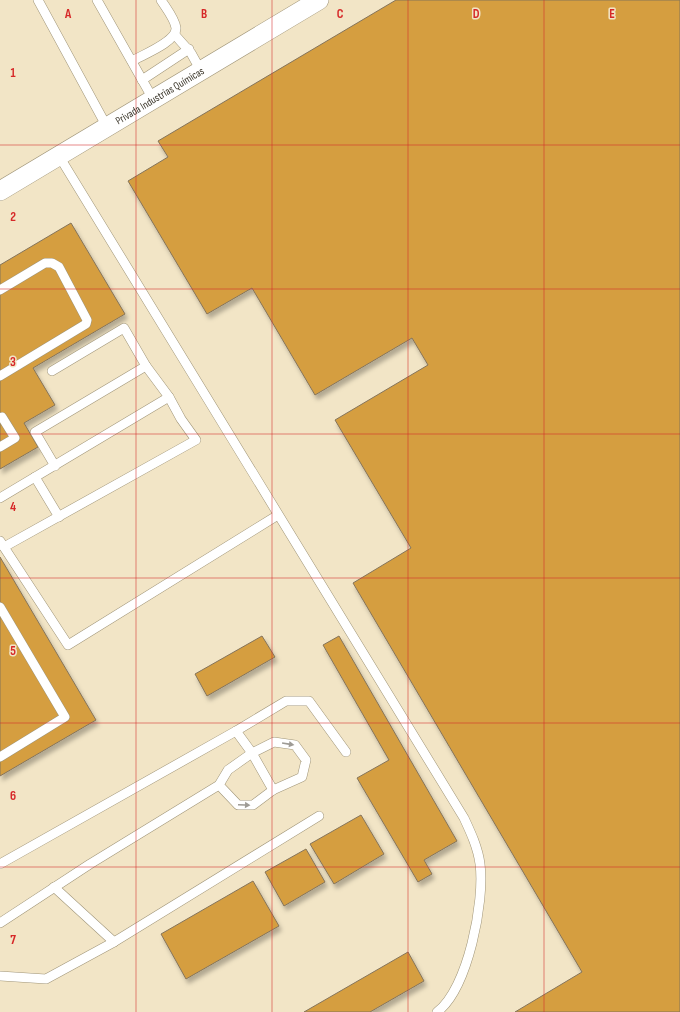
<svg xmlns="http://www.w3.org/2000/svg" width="680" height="1012" viewBox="0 0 680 1012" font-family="'Sofia Sans Condensed',sans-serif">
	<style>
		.building { fill: #d59e3f; stroke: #85745b; filter: url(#shadow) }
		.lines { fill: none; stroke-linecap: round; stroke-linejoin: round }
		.service-casing { stroke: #a09578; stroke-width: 10 }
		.minor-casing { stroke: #a09578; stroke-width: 20 }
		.service { stroke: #fff; stroke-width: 9 }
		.minor { stroke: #fff; stroke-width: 19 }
		.oneway { fill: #9e9b95 }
		.grid { fill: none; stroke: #d62828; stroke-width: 1; stroke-opacity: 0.55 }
		.labels { text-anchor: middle; stroke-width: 3; stroke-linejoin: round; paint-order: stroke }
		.street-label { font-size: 11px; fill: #3c372b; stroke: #f2e5c6 }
		.grid-label { font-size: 13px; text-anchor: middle; font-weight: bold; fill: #d62828; stroke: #f2e5c6; stroke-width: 3; stroke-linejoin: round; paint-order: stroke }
	</style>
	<defs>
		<filter id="shadow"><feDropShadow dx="2.5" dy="4.5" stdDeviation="2" flood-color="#0004"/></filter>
	</defs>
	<rect width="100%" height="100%" fill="#f2e5c6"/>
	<g class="building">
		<polygon points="396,0 680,0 680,1012 515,1012 582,972 353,583 411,548 335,420 428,365 412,338 315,395 252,288 207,314 128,181 168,157 158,141"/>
		<polygon points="71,223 125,314 33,368 55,405 24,423 38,447 0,469 0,265"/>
		<polygon points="0,557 96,720 0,776"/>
		<polygon points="262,636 275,657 207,696 195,674"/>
		<polygon points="339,636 457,841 424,860 432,874 418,882 357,778 389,760 323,645"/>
		<polygon points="361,815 384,854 334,884 310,844"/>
		<polygon points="306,849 325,882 284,906 265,872"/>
		<polygon points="253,881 279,926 186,979 161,934"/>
		<polygon points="408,952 424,981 370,1012 304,1012"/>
	</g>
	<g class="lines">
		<g class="service-casing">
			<g id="service">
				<polyline points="38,0 107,127"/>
				<polyline points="97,0 153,99"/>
				<polyline points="175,35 191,53 201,71"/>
				<path d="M132,61C142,55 177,42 176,28C175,19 166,8 161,0"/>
				<polyline points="142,80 189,49"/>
				<path d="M59,156L464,818C471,833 478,848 480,864C485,901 468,989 437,1012"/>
				<polyline points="0,290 45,263 52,263 59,267 87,320 86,324 0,376"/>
				<polyline points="52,371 124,328 146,366 169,397"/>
				<polyline points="0,447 15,438 2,417"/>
				<polyline points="55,466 35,432 146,366"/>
				<polyline points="35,477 59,517"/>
				<polyline points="0,498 169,397 181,419 196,440 4,547"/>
				<polyline points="0,541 68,645 278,515"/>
				<polyline points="0,607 65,717 0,757"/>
				<polyline points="236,731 252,753 273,790"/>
				<polyline points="0,864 236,731 286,701 309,701 346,752"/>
				<polyline points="54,887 114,942"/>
				<polyline points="0,923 90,864 219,785 228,770 252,753 274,742 295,745 306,760 302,777 273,790 253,805 238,805 219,785"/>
				<polyline points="0,976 46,979 114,942 319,816"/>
			</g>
		</g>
		<g class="minor-casing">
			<g id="minor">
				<path id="s1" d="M0,191L319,0"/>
			</g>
		</g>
		<use href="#service" class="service"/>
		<use href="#minor" class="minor"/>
	</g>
	<defs><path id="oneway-solid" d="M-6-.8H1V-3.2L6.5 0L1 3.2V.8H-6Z"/></defs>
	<g class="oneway">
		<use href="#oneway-solid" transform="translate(288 744) rotate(9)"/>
		<use href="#oneway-solid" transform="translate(244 805) rotate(3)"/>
	</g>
	<path class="grid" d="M136,0V1012M272,0V1012M408,0V1012M544,0V1012M0,145H680M0,289H680M0,434H680M0,578H680M0,723H680M0,867H680"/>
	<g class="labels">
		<g class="street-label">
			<text dy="4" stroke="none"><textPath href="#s1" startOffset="186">Privada Industrias Químicas</textPath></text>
		</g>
	</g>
	<g class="grid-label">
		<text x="68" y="18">A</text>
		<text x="204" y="18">B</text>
		<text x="340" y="18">C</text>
		<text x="476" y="18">D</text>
		<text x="612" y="18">E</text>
		<text x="13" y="77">1</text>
		<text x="13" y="221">2</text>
		<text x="13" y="366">3</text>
		<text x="13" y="511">4</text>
		<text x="13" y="655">5</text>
		<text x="13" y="800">6</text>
		<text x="13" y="944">7</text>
	</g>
</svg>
